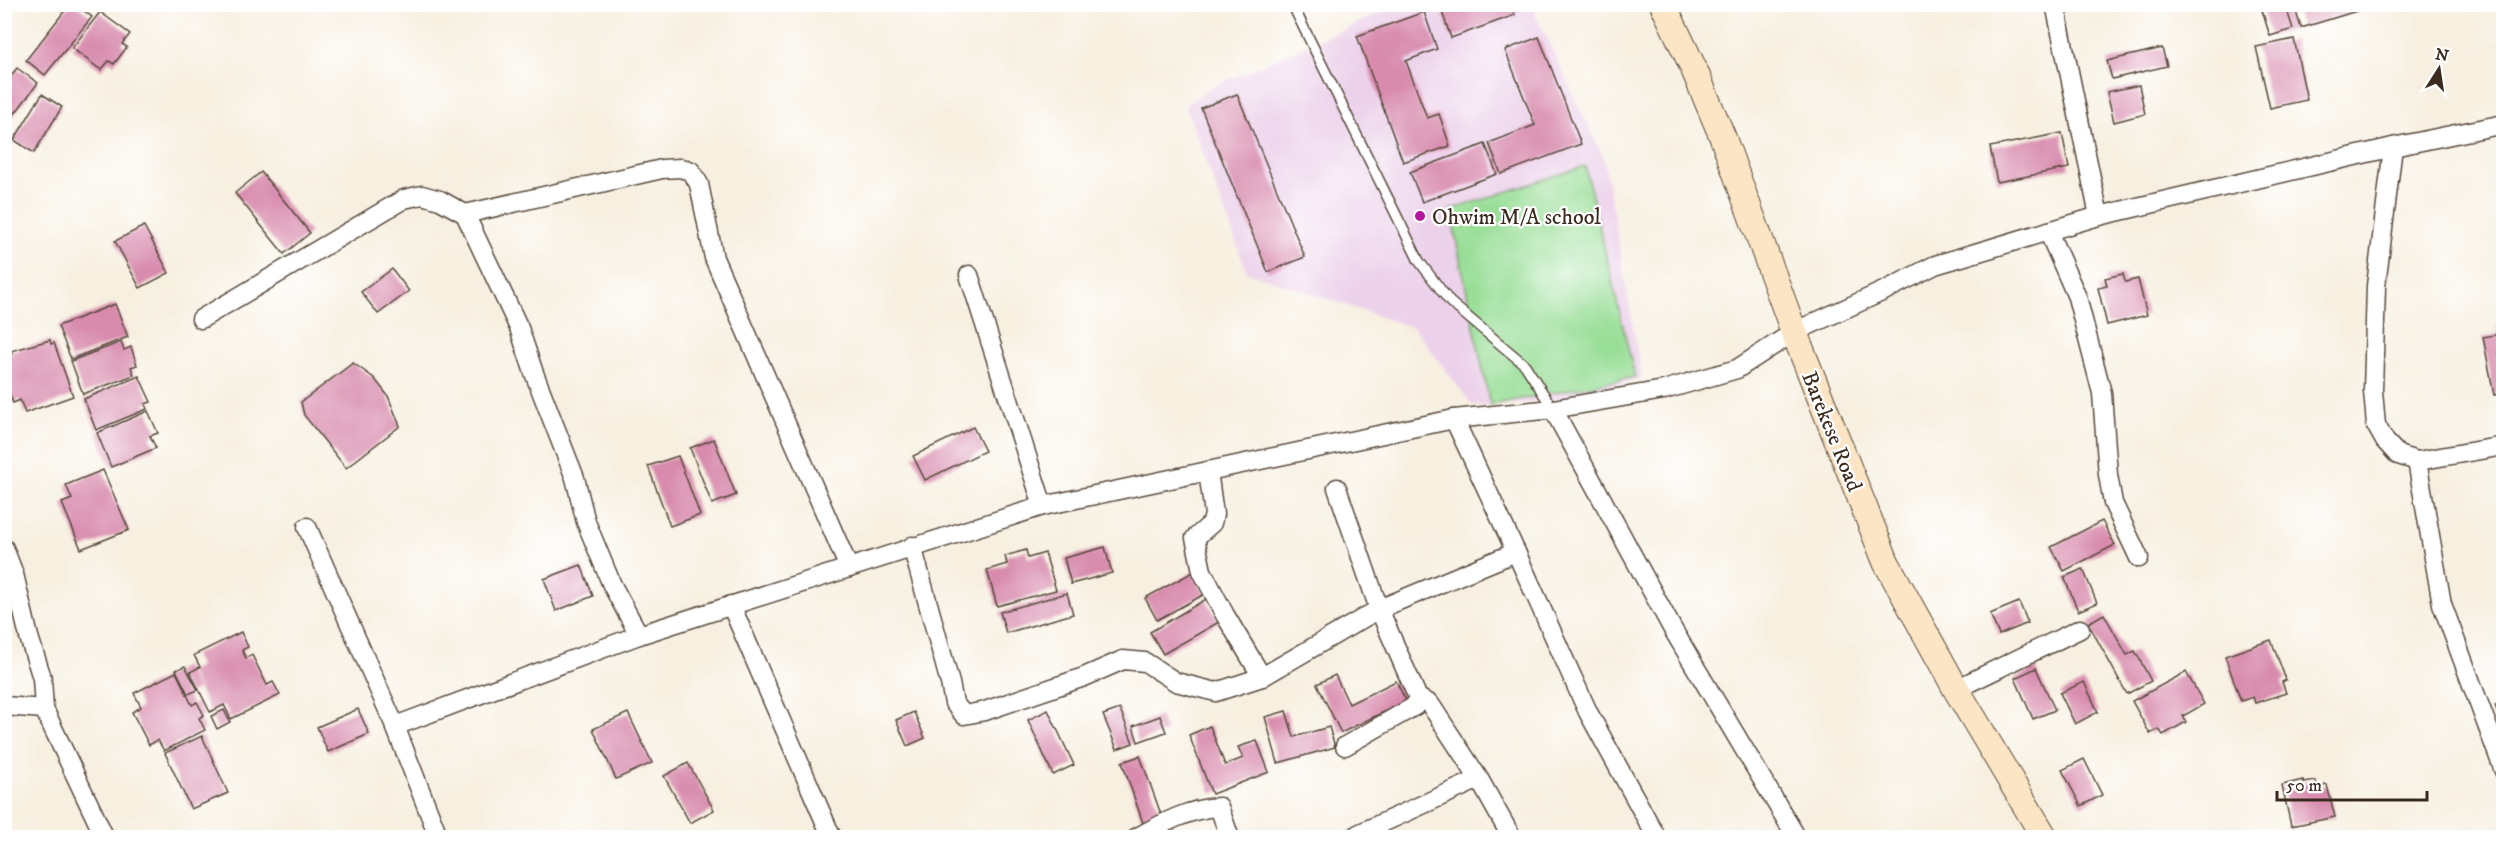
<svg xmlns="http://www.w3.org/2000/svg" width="2508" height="842" viewBox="0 0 2508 842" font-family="'IM FELL DW Pica',serif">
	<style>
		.built { fill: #ecd1ea }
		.green { fill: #99de97; stroke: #6a845a; stroke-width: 1.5 }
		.building { fill: #d88bad }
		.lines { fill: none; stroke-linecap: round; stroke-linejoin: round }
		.lane-casing { stroke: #57483b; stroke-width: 12 }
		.street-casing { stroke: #57483b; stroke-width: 21 }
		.secondary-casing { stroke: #57483b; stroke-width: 28 }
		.lane { stroke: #fff; stroke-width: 9 }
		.street { stroke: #fff; stroke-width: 18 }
		.secondary { stroke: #fce5c4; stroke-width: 26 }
		.poi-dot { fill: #b5179e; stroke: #fff; stroke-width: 2 }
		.labels { text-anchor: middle; stroke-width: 4.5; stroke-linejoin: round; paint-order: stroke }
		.poi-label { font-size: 22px; fill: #3b2a1e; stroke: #fff; text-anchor: start }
		.street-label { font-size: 22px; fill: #3b2a1e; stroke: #fff }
	</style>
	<rect width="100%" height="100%" fill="#fff"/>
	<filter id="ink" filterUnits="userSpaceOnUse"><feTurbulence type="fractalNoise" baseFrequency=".0167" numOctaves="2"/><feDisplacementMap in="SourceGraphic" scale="12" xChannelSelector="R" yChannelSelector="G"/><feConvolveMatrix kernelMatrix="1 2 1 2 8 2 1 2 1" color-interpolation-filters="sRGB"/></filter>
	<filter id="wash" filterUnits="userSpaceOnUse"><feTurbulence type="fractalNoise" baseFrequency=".008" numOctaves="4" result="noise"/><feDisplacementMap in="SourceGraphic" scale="24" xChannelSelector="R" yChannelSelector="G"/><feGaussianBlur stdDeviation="1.35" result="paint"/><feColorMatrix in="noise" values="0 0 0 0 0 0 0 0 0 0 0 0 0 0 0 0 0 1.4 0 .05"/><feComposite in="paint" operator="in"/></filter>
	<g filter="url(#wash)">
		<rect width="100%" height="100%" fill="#f7f0e1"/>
		<polygon class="built" points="1399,5 1531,5 1604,159 1642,378 1575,398 1481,407 1472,405 1414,328 1247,272 1185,105 1214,86"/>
		<polygon class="green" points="1585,166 1635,377 1490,405 1450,210"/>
		<g id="blocks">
			<g class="building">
				<polygon points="70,4 75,4 92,17 45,75 26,60"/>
				<polygon points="1454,4 1511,4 1515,15 1451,38 1441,9"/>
				<polygon points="2260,4 2285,4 2293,29 2270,36"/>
				<polygon points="2294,5 2369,5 2370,7 2301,28"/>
				<polygon points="100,12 130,34 122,44 127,47 114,64 109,61 101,70 72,48"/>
				<polygon points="1424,12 1437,49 1406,61 1427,118 1439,114 1450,146 1403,162 1357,36"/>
				<polygon points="1539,37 1581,144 1501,174 1489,143 1535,125 1505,50"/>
				<polygon points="2294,39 2307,100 2270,108 2256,47"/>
				<polygon points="2162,48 2167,66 2112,79 2107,61"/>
				<polygon points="17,68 38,83 4,128 4,89 7,85 5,84"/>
				<polygon points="2139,85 2145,114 2114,122 2107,92"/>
				<polygon points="42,94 62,107 34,153 14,140"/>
				<polygon points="1237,94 1305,257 1268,272 1201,108"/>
				<polygon points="2062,133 2069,168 1997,182 1990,147"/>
				<polygon points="1485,144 1497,174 1422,202 1410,172"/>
				<polygon points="261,172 310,233 284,254 235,193"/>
				<polygon points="144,226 169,273 140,288 115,241"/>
				<polygon points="392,269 409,291 378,314 361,292"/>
				<polygon points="2123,274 2125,282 2138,279 2147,315 2107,325 2098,288 2107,286 2105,278"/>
				<polygon points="115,304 128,337 71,359 58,326"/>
				<polygon points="2504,323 2504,393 2494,395 2483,337 2499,334 2497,324"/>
				<polygon points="50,340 51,344 54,343 73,396 25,413 20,400 13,403 4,379 4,356 12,354 11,351"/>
				<polygon points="121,342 124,350 131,347 137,365 131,367 134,375 83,394 71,361"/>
				<polygon points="353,363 374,378 388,396 400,426 346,468 304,415 301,402"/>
				<polygon points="139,376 151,402 145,404 147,409 96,430 84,399"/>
				<polygon points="148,411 158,433 150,436 156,448 111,467 97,433"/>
				<polygon points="973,427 985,451 925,480 913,456"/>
				<polygon points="714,439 736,495 712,504 690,448"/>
				<polygon points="678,456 700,515 670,526 648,466"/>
				<polygon points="103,470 129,530 81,549 62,503 72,499 66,485"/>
				<polygon points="2102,521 2115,545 2064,571 2051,547"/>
				<polygon points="1105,547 1112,573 1071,584 1064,558"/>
				<polygon points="1026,550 1028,558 1045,553 1056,590 997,606 987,570 1007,564 1005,556"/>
				<polygon points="581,565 593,596 556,611 544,579"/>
				<polygon points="2083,569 2097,603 2078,611 2064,577"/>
				<polygon points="1193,572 1205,594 1157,620 1145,598"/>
				<polygon points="1067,593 1073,614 1006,633 1000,612"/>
				<polygon points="1206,599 1219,622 1163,654 1150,632"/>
				<polygon points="2019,602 2028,623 1999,635 1990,614"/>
				<polygon points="2104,614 2127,655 2135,651 2151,681 2127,694 2088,623"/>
				<polygon points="241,632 248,647 242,650 246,658 252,655 267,685 273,682 280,695 231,719 224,705 210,712 190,672 200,667 194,655"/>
				<polygon points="2271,640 2286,680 2282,682 2286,693 2255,703 2253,697 2241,701 2225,656"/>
				<polygon points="185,666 198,690 188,694 176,670"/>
				<polygon points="2036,668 2055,710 2033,719 2015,678"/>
				<polygon points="176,672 192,705 197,702 204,715 199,718 205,730 164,751 158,740 149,745 132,712 141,707 134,693"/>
				<polygon points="2186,672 2204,704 2183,716 2186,722 2163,735 2159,729 2150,734 2132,701"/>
				<polygon points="1335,675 1349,704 1396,681 1406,701 1341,733 1317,684"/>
				<polygon points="2084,682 2098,712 2075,724 2060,693"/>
				<polygon points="2504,703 2504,719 2500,720 2495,705"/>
				<polygon points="358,709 369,734 328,752 317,727"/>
				<polygon points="1120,709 1133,743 1117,749 1103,715"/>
				<polygon points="224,710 230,722 217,729 211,716"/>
				<polygon points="1048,710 1074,765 1053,775 1028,720"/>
				<polygon points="1286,711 1294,737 1329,727 1335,747 1278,763 1265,717"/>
				<polygon points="914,712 925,738 907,746 896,720"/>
				<polygon points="628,713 652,763 616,779 593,729"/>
				<polygon points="1160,716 1166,732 1138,742 1133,726"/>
				<polygon points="1210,726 1225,765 1243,758 1238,747 1257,741 1269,772 1212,794 1189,735"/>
				<polygon points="202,736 228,793 191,809 165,753"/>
				<polygon points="1140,756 1162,817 1143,823 1122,762"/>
				<polygon points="2084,759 2102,795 2081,806 2062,770"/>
				<polygon points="688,763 714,810 690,823 664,776"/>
				<polygon points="2303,780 2304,783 2316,781 2317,787 2327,785 2335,817 2291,826 2282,785"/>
			</g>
		</g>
	</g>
	<g filter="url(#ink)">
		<use href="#blocks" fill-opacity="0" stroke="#57483b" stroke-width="1.5"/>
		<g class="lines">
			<g class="lane-casing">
				<polyline id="lane" points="1292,4 1419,261 1450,302 1525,365 1553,409"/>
			</g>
			<g class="street-casing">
				<g id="street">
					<polyline points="2055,4 2099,216"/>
					<polyline points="2393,147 2376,286 2373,391 2376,425 2385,441 2398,455 2417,461 2504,446"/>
					<polyline points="465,214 662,169 680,168 691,171 699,184 714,258 849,568"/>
					<polyline points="2048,231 2077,297 2102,393 2108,475 2113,503 2139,558"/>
					<polyline points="969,275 1043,506"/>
					<polyline points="201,319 404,199 422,195 440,200 465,214 519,328 534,373 575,478 586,522 612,585 639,635"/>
					<polyline points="1553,409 1672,628 1797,838"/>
					<polyline points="1454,419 1516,552 1588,712 1657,838"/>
					<polyline points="2417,461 2442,604 2504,771"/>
					<polyline points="1208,471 1214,514 1212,523 1195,538 1202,571 1225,615 1262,677"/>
					<polyline points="1337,488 1379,609 1418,698 1415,706 1345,746"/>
					<polyline points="307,527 395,726"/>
					<polyline points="912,546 950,683 954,703 964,715 985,711 1084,677 1123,660 1145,662 1176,682 1216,692 1262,677 1379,609 1516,552"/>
					<polyline points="4,548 14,574 29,637 42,678 44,709"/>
					<polyline points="731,605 832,838"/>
					<polyline points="1956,689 2080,629"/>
					<polyline points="1418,698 1430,704 1479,779 1512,838"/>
					<polyline points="4,706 44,709 105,838"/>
					<polyline points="1358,834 1479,779"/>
					<polyline points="439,838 395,726 639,635 1043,506 1454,419 1553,409 1664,390 1737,369 1794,332 1886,290 1935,265 2099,216 2393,147 2504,124"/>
					<path d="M1136,838C1161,824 1190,808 1219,807L1230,838"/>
				</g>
			</g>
			<g class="secondary-casing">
				<polyline id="secondary" points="1663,4 1693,67 1723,138 1794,332 1886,562 1956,689 2045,838"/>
			</g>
			<use href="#lane" class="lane"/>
			<use href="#street" class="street"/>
			<use href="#secondary" class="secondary"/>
		</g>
	</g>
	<circle class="poi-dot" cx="1420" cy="216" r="6"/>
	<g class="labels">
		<g class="poi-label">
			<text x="1432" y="224">Ohwim M/A school</text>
		</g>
		<g class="street-label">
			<text transform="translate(1833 431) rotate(68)" y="8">Barekese Road</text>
		</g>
	</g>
	<rect width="2508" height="842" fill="none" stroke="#fff" stroke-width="24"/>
	<g transform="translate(2439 69) rotate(12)" stroke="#ffffff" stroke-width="4.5" paint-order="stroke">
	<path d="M0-4.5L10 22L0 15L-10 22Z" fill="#3b2a1e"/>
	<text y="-9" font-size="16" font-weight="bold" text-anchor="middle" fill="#3b2a1e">N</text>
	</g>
	<path d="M2277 791v9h150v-9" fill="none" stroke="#3b2a1e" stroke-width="3"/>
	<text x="2286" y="791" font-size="18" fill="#3b2a1e" stroke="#ffffff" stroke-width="4.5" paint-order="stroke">50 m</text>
</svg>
